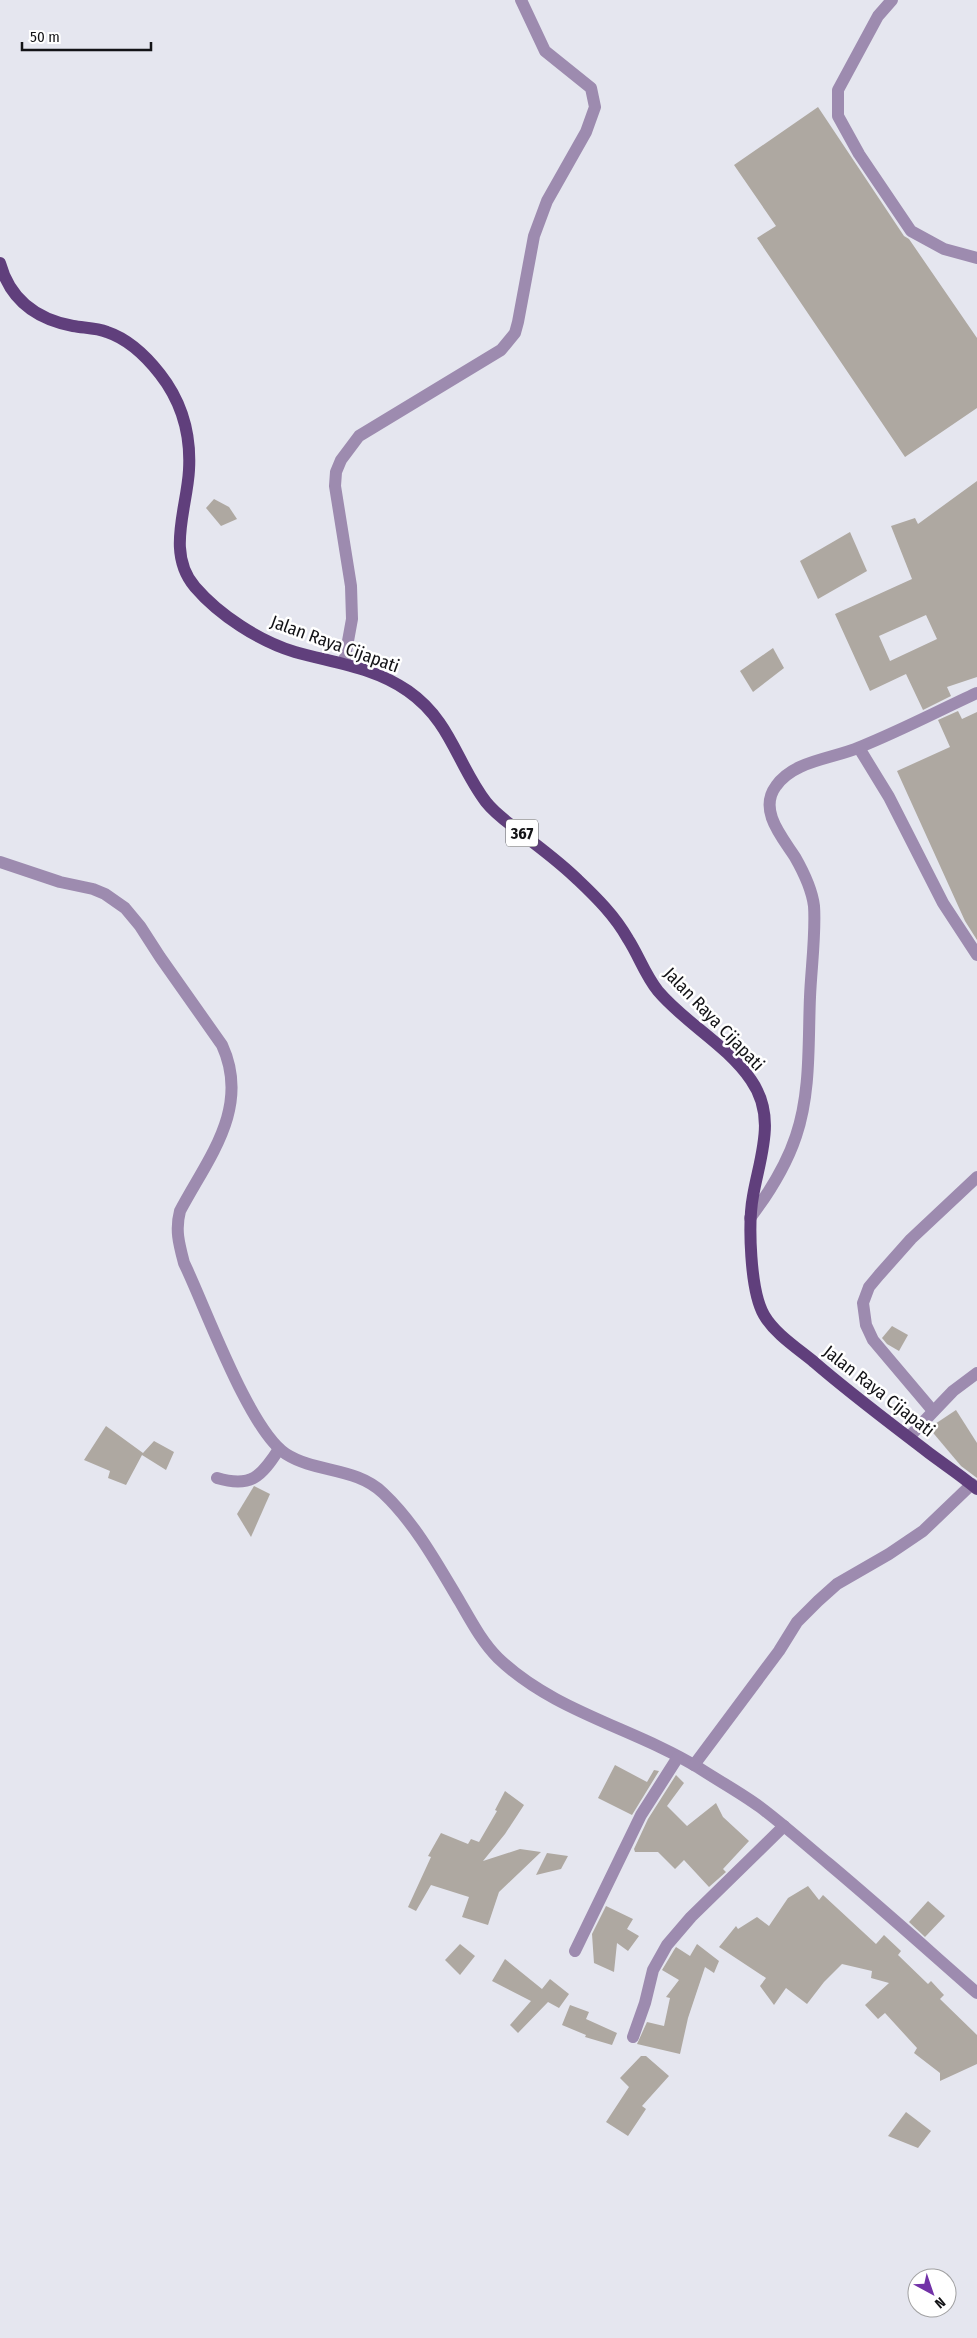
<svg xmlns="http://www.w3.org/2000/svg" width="977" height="2338" viewBox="0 0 977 2338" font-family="'Fira Sans Condensed',sans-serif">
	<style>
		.building { fill: #aea8a1; fill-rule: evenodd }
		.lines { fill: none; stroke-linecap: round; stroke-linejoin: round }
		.minor { stroke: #9d8baf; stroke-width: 12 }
		.major { stroke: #603f7c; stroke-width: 12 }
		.labels { text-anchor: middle; stroke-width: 5; stroke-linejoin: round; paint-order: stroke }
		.shield { fill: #fff; stroke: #5a5a5c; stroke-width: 1 }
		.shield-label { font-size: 16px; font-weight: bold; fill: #131316 }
		.street-label { font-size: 18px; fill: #131316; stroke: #fff }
	</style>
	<rect width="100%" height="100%" fill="#e5e6ef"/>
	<g class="building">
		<polygon points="818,107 904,236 909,239 977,338 977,408 905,457 757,238 776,226 734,165"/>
		<path d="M977,481V677L947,687L951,696L923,710L906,674L870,691L835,614L912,579L891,526L915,518L918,524ZM926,615L937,639L890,661L879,636Z"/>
		<polygon points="214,499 229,507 237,519 221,526 206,508"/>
		<polygon points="850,532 867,571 818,599 800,561"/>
		<polygon points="773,648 784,668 753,692 740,671"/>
		<polygon points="958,711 962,719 977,712 977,940 965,921 897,771 950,747 938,720"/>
		<polygon points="892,1326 908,1335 899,1351 887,1344 882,1338"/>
		<polygon points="956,1410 977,1443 977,1478 961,1466 929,1428"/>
		<polygon points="106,1426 143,1453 154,1441 174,1452 166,1470 142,1455 126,1485 108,1478 110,1471 84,1460"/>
		<polygon points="254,1486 270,1494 251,1537 237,1514"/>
		<polygon points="615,1765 647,1782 654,1770 659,1771 632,1815 598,1798"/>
		<polygon points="676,1775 684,1783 667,1806 687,1826 716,1803 723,1817 749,1841 723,1869 726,1872 709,1887 684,1860 675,1869 658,1852 635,1852 634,1849 648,1819"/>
		<polygon points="505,1791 524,1805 505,1834 483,1861 520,1849 541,1852 499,1892 488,1925 462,1917 469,1897 431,1885 416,1911 408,1907 431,1857 428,1856 441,1833 468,1844 471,1839 479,1842 497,1811 495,1810"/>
		<polygon points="547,1853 568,1856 561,1869 536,1875"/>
		<polygon points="808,1886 819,1900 823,1895 876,1944 884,1935 901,1951 898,1955 928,1984 931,1981 944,1995 940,1999 977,2035 977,2064 940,2081 940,2073 914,2053 917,2048 885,2013 878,2019 865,2005 889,1983 871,1978 872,1971 842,1964 824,1982 807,2004 786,1988 774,2005 760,1986 766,1978 719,1947 736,1926 738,1929 757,1917 769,1926 788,1898"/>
		<polygon points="928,1901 945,1916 925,1937 909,1922"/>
		<polygon points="606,1906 633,1919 627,1929 639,1936 628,1951 617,1943 614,1972 594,1963 592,1934"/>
		<polygon points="460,1944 475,1956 460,1975 445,1960"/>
		<polygon points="697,1944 719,1961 714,1973 705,1967 688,2018 680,2054 637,2044 647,2022 664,2026 670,1998 666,1997 679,1980 662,1970 674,1950 676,1947 690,1956"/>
		<polygon points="505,1959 542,1989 550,1979 569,1994 559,2008 548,2002 518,2033 510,2025 531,2001 492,1981"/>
		<polygon points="570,2005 589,2012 586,2019 617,2033 612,2045 585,2037 586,2035 562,2025"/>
		<polygon points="641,2056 646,2056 669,2076 642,2106 646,2109 628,2136 606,2122 629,2087 620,2078"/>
		<polygon points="906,2112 931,2131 918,2148 888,2136"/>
	</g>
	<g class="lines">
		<g class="minor">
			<polyline points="892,0 878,16 838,90 838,116 859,154 911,231 944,249 977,258"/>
			<polyline points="344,663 352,619 351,586 335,486 336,472 341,460 359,436 501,350 515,333 518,322 534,236 547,201 586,132 595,107 591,88 545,51 521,0"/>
			<polyline points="859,748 889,797 943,903 977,955"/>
			<path d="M0,862L60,882L93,889L105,894L125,908L140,926L160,957L222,1045C251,1108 208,1158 180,1211C175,1230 179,1244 184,1263C205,1306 249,1430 286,1454C316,1473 356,1467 383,1493C415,1523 438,1565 460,1602C471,1621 482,1642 498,1658C554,1712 634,1728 699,1768C719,1781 741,1793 760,1807C784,1825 806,1845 829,1864C879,1906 928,1950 977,1993"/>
			<path d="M750,1218C769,1193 786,1166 796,1136C811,1092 808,1042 810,997C811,970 816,933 814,906C812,890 803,871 795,857C782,837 758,810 776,786C794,760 833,759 860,747C900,731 938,711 977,693"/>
			<polyline points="933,1411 873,1340 866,1325 863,1303 869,1287 879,1275 911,1239 977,1177"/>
			<polyline points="909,1437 953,1391 977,1373"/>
			<path d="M217,1478C251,1488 261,1477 279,1449"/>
			<polyline points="694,1765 779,1651 797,1622 818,1601 837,1584 889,1554 923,1531 972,1484"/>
			<polyline points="575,1951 641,1815 678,1757"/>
			<polyline points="633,2037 645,2003 653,1970 667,1945 691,1917 784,1826"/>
		</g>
		<path class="major" d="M0,263C10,300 36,319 73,326C84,328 96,328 107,332C128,339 146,356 160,374C182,402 191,435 189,470C187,509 166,553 195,587C219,615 259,641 295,652C334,663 374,667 408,691C451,721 457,764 486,802C497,816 512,825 525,836C543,850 562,864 578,880C597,898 615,916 628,939C639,956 645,975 658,991C686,1024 726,1044 751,1080C777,1117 760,1156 753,1196C748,1223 750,1291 764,1315C775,1334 797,1348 814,1362C851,1394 890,1423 929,1453C945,1465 962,1476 977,1489"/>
	</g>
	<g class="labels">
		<rect class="shield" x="506" y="819.5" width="32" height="27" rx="4"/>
		<g class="shield-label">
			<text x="522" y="839">367</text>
		</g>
		<g class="street-label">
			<text transform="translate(335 644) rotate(20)" y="6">Jalan Raya Cijapati</text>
			<text transform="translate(714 1019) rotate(46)" y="6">Jalan Raya Cijapati</text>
			<text transform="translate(879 1391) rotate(38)" y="6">Jalan Raya Cijapati</text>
		</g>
	</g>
	<g transform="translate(932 2293) rotate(140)"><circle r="24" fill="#ffffff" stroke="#a1a1a2"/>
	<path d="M0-4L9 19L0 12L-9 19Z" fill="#7232a7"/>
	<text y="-8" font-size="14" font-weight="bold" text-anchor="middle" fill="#131316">N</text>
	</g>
	<path d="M22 42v8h129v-8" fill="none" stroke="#131316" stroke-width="2.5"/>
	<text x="30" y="42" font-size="15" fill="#131316" stroke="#ffffff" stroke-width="4" paint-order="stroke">50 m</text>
</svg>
